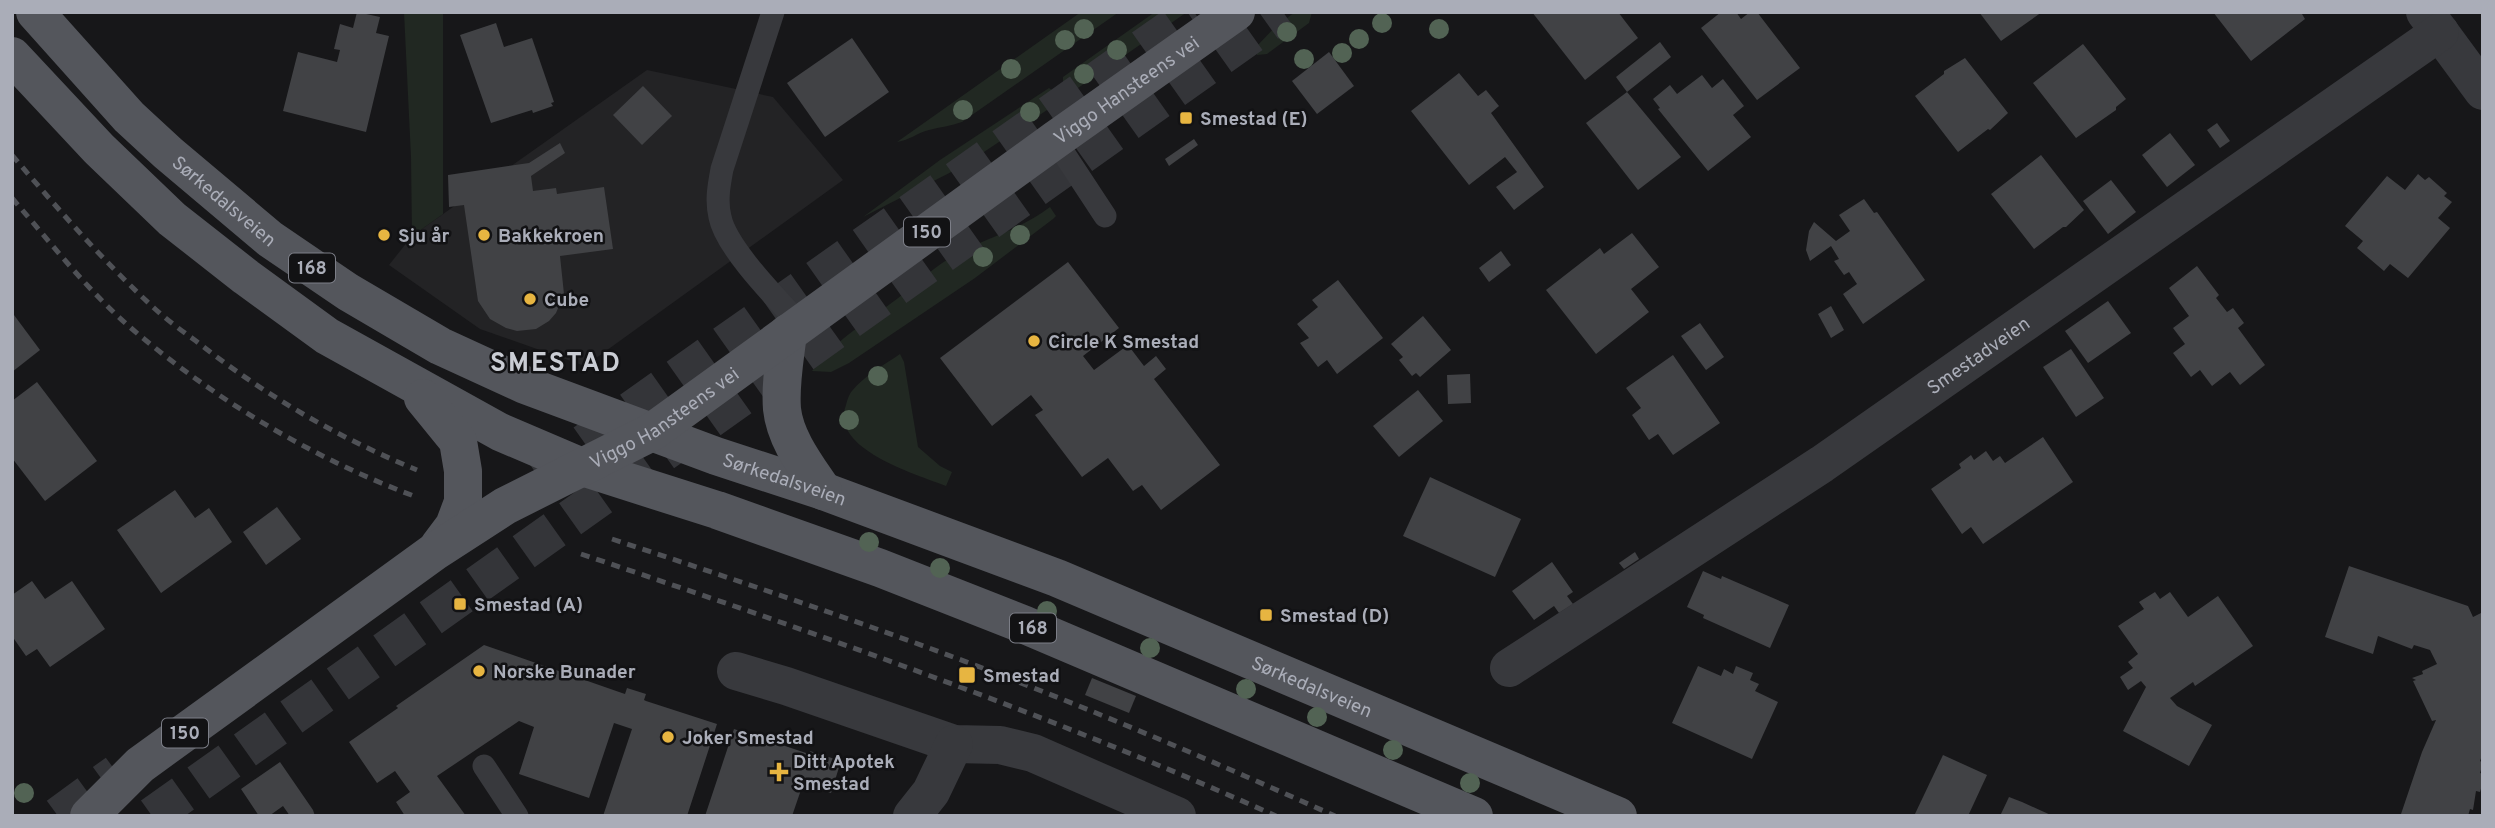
<svg xmlns="http://www.w3.org/2000/svg" width="2495" height="828" viewBox="0 0 2495 828" font-family="Overpass,sans-serif">
	<style>
		.built { fill: #232325 }
		.green { fill: #212822 }
		.building { fill: #414245 }
		.lines { fill: none; stroke-linecap: round; stroke-linejoin: round }
		.highway-tunnel { stroke: #343539; stroke-width: 38; stroke-dasharray: 38 19; stroke-linecap: butt }
		.lane { stroke: #38393d; stroke-width: 23 }
		.street { stroke: #38393d; stroke-width: 38 }
		.primary { stroke: #54565c; stroke-width: 38 }
		.rail { stroke: #4f5156; stroke-width: 5; stroke-dasharray: 9 7; stroke-linecap: butt }
		.tree { fill: #526354 }
		.poi-dot { fill: #e7b541; stroke: #121214; stroke-width: 2.5 }
		.labels { text-anchor: middle; stroke-width: 5; stroke-linejoin: round; paint-order: stroke }
		.shield { fill: #121214; stroke: #7c7e87; stroke-width: 2 }
		.shield-label { font-size: 18px; font-weight: bold; fill: #aaadb8 }
		.street-label { font-size: 19px; fill: #aaadb8; stroke: #121214 }
		.poi-label { font-size: 19px; font-weight: bold; fill: #aaadb8; stroke: #121214; text-anchor: start }
		.district-label { font-size: 26px; font-weight: bold; letter-spacing: 2px; fill: #cacdd4; stroke: #121214 }
	</style>
	<rect width="100%" height="100%" fill="#171719"/>
	<polygon class="built" points="647,70 773,97 843,180 585,366 480,329 389,265 412,236"/>
	<g class="green">
		<polygon points="404,12 443,12 443,214 412,236 411,157"/>
		<path d="M1081,12H1119L962,122C951,126 940,127 929,130C917,133 910,140 897,142Z"/>
		<polygon points="1155,12 1187,12 1075,90 1067,90 1063,86 1063,77"/>
		<polygon points="1295,12 1312,12 1309,23 1267,54 1257,55 1255,48 1275,27"/>
		<polygon points="1049,88 1059,95 1056,104 963,166 863,217 940,160"/>
		<path d="M1050,207L1056,216L1053,219L975,278L849,363L831,372L812,371C838,337 869,321 902,295C921,280 937,264 959,253C989,237 1023,228 1050,207Z"/>
		<path d="M900,354L904,362L918,447L940,466L952,472L946,486C916,474 829,449 846,405C847,401 849,394 852,391C864,376 884,365 900,354Z"/>
	</g>
	<g class="building">
		<polygon points="357,12 380,17 376,33 389,36 366,132 283,111 298,52 337,62 340,50 334,49 340,24 353,28"/>
		<polygon points="1532,12 1618,12 1638,38 1585,80"/>
		<polygon points="1721,12 1736,12 1741,19 1750,12 1757,12 1800,68 1757,100 1701,28"/>
		<polygon points="1979,12 2042,12 2001,41"/>
		<polygon points="2213,12 2304,12 2302,14 2305,19 2251,61"/>
		<polygon points="496,23 504,47 532,38 554,102 551,103 553,106 533,113 532,110 491,123 460,35"/>
		<polygon points="852,38 889,92 825,137 787,83"/>
		<polygon points="1660,42 1671,57 1627,92 1616,77"/>
		<polygon points="2083,44 2126,99 2116,107 2116,110 2076,138 2033,83"/>
		<polygon points="1329,52 1354,86 1317,114 1292,81"/>
		<polygon points="1965,58 2008,113 1990,130 1988,129 1958,152 1915,96 1944,74 1944,71"/>
		<polygon points="1459,73 1478,96 1486,90 1499,106 1491,113 1544,187 1514,210 1496,187 1517,172 1505,157 1469,185 1411,111"/>
		<polygon points="1702,75 1712,88 1723,79 1744,106 1733,115 1751,137 1708,171 1658,109 1660,108 1653,99 1670,85 1677,94"/>
		<polygon points="643,86 672,116 642,145 613,115"/>
		<polygon points="1627,92 1681,157 1638,190 1586,123"/>
		<polygon points="2217,123 2230,141 2220,148 2207,130"/>
		<polygon points="2170,133 2195,165 2167,187 2142,155"/>
		<polygon points="1194,139 1198,145 1169,166 1165,159"/>
		<polygon points="560,143 565,153 531,176 533,191 556,188 557,194 604,187 613,249 560,256 564,294 556,313 549,321 536,329 517,331 506,328 490,319 478,301 464,205 449,207 448,175 529,163"/>
		<polygon points="2041,155 2084,210 2066,227 2063,227 2034,249 1991,194"/>
		<polygon points="2418,174 2425,180 2429,177 2447,193 2444,196 2452,202 2438,218 2450,228 2408,278 2390,264 2384,271 2357,248 2363,241 2345,226 2387,176 2405,190"/>
		<polygon points="2111,180 2136,212 2108,234 2083,201"/>
		<polygon points="1864,199 1874,213 1877,212 1925,280 1863,324 1843,294 1857,284 1849,272 1844,275 1834,261 1839,259 1831,246 1810,261 1806,250 1809,231 1814,222 1836,241 1850,231 1839,215"/>
		<polygon points="1632,233 1659,267 1631,289 1649,312 1596,354 1546,290 1600,248 1604,254"/>
		<polygon points="1501,251 1511,265 1489,282 1479,268"/>
		<polygon points="1068,262 1119,328 1083,356 1094,370 1128,345 1144,366 1156,356 1166,369 1154,379 1220,465 1161,510 1142,485 1133,491 1108,458 1082,477 1035,415 1043,410 1031,395 992,426 940,358"/>
		<polygon points="2197,266 2219,295 2216,298 2227,312 2233,308 2244,323 2238,328 2265,365 2240,385 2230,372 2212,386 2200,370 2191,377 2173,353 2185,344 2173,328 2189,316 2169,288"/>
		<polygon points="1338,280 1383,338 1337,374 1327,360 1318,367 1300,343 1309,338 1297,324 1318,307 1312,300"/>
		<polygon points="2108,301 2131,333 2088,363 2065,331"/>
		<polygon points="1831,306 1844,330 1831,338 1818,314"/>
		<polygon points="14,315 40,350 12,372 12,316"/>
		<polygon points="1423,316 1451,350 1420,377 1416,373 1412,376 1399,360 1403,357 1391,344"/>
		<polygon points="1700,323 1724,357 1706,370 1681,336"/>
		<polygon points="2071,349 2104,398 2076,417 2043,367"/>
		<polygon points="1673,355 1720,423 1673,455 1658,434 1649,440 1632,415 1641,408 1626,388"/>
		<polygon points="1470,374 1471,403 1448,404 1447,375"/>
		<polygon points="37,382 97,461 45,501 12,458 12,401"/>
		<polygon points="1418,390 1443,421 1399,457 1373,426"/>
		<polygon points="2043,437 2073,482 1983,544 1971,527 1962,534 1931,489 1961,468 1959,464 1971,455 1974,460 1986,451 1993,461 2000,456 2005,463"/>
		<polygon points="1430,477 1521,519 1495,577 1403,536"/>
		<polygon points="175,490 195,518 209,508 232,542 161,593 117,530"/>
		<polygon points="277,507 301,539 266,565 243,532"/>
		<polygon points="1635,552 1639,559 1624,569 1619,563"/>
		<polygon points="1552,562 1573,592 1567,596 1573,604 1559,613 1554,606 1534,620 1512,591"/>
		<polygon points="2349,566 2468,606 2473,617 2483,612 2483,753 2480,761 2483,763 2480,773 2483,774 2483,782 2480,792 2476,791 2473,810 2470,809 2468,816 2401,814 2422,752 2436,720 2432,721 2413,681 2416,680 2412,678 2423,674 2422,671 2437,664 2430,650 2414,645 2412,649 2378,636 2373,654 2325,637"/>
		<polygon points="1703,571 1721,579 1722,576 1789,605 1770,648 1703,618 1704,615 1687,607"/>
		<polygon points="32,581 45,599 72,581 105,629 50,667 37,649 26,656 12,636 12,595"/>
		<polygon points="2155,592 2160,599 2170,592 2188,617 2218,596 2253,646 2195,686 2193,682 2170,698 2177,706 2212,725 2189,766 2123,731 2146,687 2141,681 2128,690 2120,677 2133,668 2128,662 2138,654 2118,626 2144,609 2139,602"/>
		<polygon points="484,645 622,693 625,694 627,688 646,694 644,700 646,701 717,724 687,816 603,816 632,729 614,723 589,798 519,774 534,727 519,721 437,776 466,816 405,816 396,802 410,792 395,771 377,783 349,742 398,708 396,706"/>
		<polygon points="1698,666 1721,676 1724,669 1733,674 1736,666 1753,673 1750,680 1759,684 1755,691 1778,702 1752,759 1672,723"/>
		<polygon points="1092,678 1136,696 1129,713 1085,695"/>
		<polygon points="734,729 809,754 810,751 841,761 831,793 803,784 792,816 705,816"/>
		<polygon points="1943,755 1987,775 1968,816 1914,816"/>
		<polygon points="280,762 313,810 315,816 290,816 283,806 269,816 259,816 241,789"/>
		<polygon points="2009,797 2022,802 2053,816 2000,816"/>
	</g>
	<g class="lines">
		<g class="highway-tunnel">
			<polyline points="538,476 1194,12"/>
			<polyline points="58,816 117,773"/>
			<polyline points="152,816 1283,12"/>
		</g>
		<g class="lane">
			<path d="M773,12L722,169C719,185 716,201 720,217C726,248 778,300 800,324"/>
			<polyline points="1055,140 1105,216"/>
			<polyline points="484,766 517,816"/>
		</g>
		<g class="street">
			<polyline points="2425,12 2483,91"/>
			<path id="s1" d="M1509,668L1822,464L2440,32"/>
			<polyline points="736,671 786,686 954,744 1000,745 1033,753 1177,816"/>
			<polyline points="912,816 931,792 954,744"/>
		</g>
		<g class="primary">
			<path id="s2" d="M35,12L129,117L168,153L270,239L348,292L440,346L525,385L716,456L823,491L1057,578L1618,816"/>
			<polyline points="12,56 99,149 172,219 246,277 327,336 500,432 582,467 717,510 880,568 1025,625 1474,816"/>
			<path d="M788,333C785,358 780,384 782,409C785,439 807,467 823,491"/>
			<polyline points="423,398 458,441 463,471 463,502 454,526 439,546"/>
			<path id="s3" d="M89,816L140,765L434,552L505,506L652,432L1055,140L1236,12"/>
		</g>
		<g class="rail">
			<path d="M12,155C57,208 103,261 154,308C167,320 182,331 196,341C266,396 335,436 417,470"/>
			<path d="M12,198C50,242 87,290 131,328C214,399 312,458 414,496"/>
			<path d="M612,539C742,582 871,625 998,674C1112,718 1224,766 1335,816"/>
			<path d="M581,554C816,633 1049,714 1276,816"/>
		</g>
	</g>
	<g class="tree">
		<circle cx="1382" cy="23" r="10"/>
		<circle cx="1084" cy="29" r="10"/>
		<circle cx="1439" cy="29" r="10"/>
		<circle cx="1287" cy="32" r="10"/>
		<circle cx="1359" cy="39" r="10"/>
		<circle cx="1065" cy="40" r="10"/>
		<circle cx="1117" cy="50" r="10"/>
		<circle cx="1342" cy="53" r="10"/>
		<circle cx="1304" cy="59" r="10"/>
		<circle cx="1011" cy="69" r="10"/>
		<circle cx="1084" cy="74" r="10"/>
		<circle cx="963" cy="110" r="10"/>
		<circle cx="1030" cy="112" r="10"/>
		<circle cx="1020" cy="235" r="10"/>
		<circle cx="983" cy="257" r="10"/>
		<circle cx="878" cy="376" r="10"/>
		<circle cx="849" cy="420" r="10"/>
		<circle cx="869" cy="542" r="10"/>
		<circle cx="940" cy="568" r="10"/>
		<circle cx="1047" cy="611" r="10"/>
		<circle cx="1150" cy="648" r="10"/>
		<circle cx="1246" cy="689" r="10"/>
		<circle cx="1317" cy="717" r="10"/>
		<circle cx="1393" cy="750" r="10"/>
		<circle cx="1470" cy="783" r="10"/>
		<circle cx="24" cy="793" r="10"/>
	</g>
	<g class="poi-dot">
		<rect x="1179" y="111" width="14" height="14" rx="3.5"/>
		<circle cx="384" cy="235" r="7"/>
		<circle cx="484" cy="235" r="7"/>
		<circle cx="530" cy="299" r="7"/>
		<circle cx="1034" cy="341" r="7"/>
		<rect x="453" y="597" width="14" height="14" rx="3.5"/>
		<rect x="1259" y="608" width="14" height="14" rx="3.5"/>
		<circle cx="479" cy="671" r="7"/>
		<rect x="958" y="666" width="18" height="18" rx="3.5"/>
		<circle cx="668" cy="737" r="7"/>
		<path d="M775.5 761.5h7v7h7v7h-7v7h-7v-7h-7v-7h7z"/>
	</g>
	<g class="labels">
		<g class="shield">
			<rect x="904" y="217.5" width="46" height="29" rx="5"/>
			<rect x="289" y="253.5" width="46" height="29" rx="5"/>
			<rect x="1010" y="613.5" width="46" height="29" rx="5"/>
			<rect x="162" y="718.5" width="46" height="29" rx="5"/>
		</g>
		<g class="shield-label">
			<text x="927" y="238">150</text>
			<text x="312" y="274">168</text>
			<text x="1033" y="634">168</text>
			<text x="185" y="739">150</text>
		</g>
		<g class="street-label">
			<text dy="7" stroke="none"><textPath href="#s3" startOffset="1269">Viggo Hansteens vei</textPath></text>
			<text dy="7" stroke="none"><textPath href="#s2" startOffset="268">Sørkedalsveien</textPath></text>
			<text dy="7" stroke="none"><textPath href="#s1" startOffset="564">Smestadveien</textPath></text>
			<text dy="7" stroke="none"><textPath href="#s3" startOffset="702">Viggo Hansteens vei</textPath></text>
			<text dy="7" stroke="none"><textPath href="#s2" startOffset="898">Sørkedalsveien</textPath></text>
			<text dy="7" stroke="none"><textPath href="#s2" startOffset="1465">Sørkedalsveien</textPath></text>
		</g>
		<g class="poi-label">
			<text x="1200" y="125">Smestad (E)</text>
			<text x="398" y="242">Sju år</text>
			<text x="498" y="242">Bakkekroen</text>
			<text x="544" y="306">Cube</text>
			<text x="1048" y="348">Circle K Smestad</text>
			<text x="474" y="611">Smestad (A)</text>
			<text x="1280" y="622">Smestad (D)</text>
			<text x="493" y="678">Norske Bunader</text>
			<text x="983" y="682">Smestad</text>
			<text x="682" y="744">Joker Smestad</text>
			<text x="793" y="768">Ditt Apotek<tspan x="793" dy="22">Smestad</tspan></text>
		</g>
		<g class="district-label">
			<text x="556" y="371">SMESTAD</text>
		</g>
	</g>
	<rect width="2495" height="828" fill="none" stroke="#aaadb8" stroke-width="28"/>
</svg>
